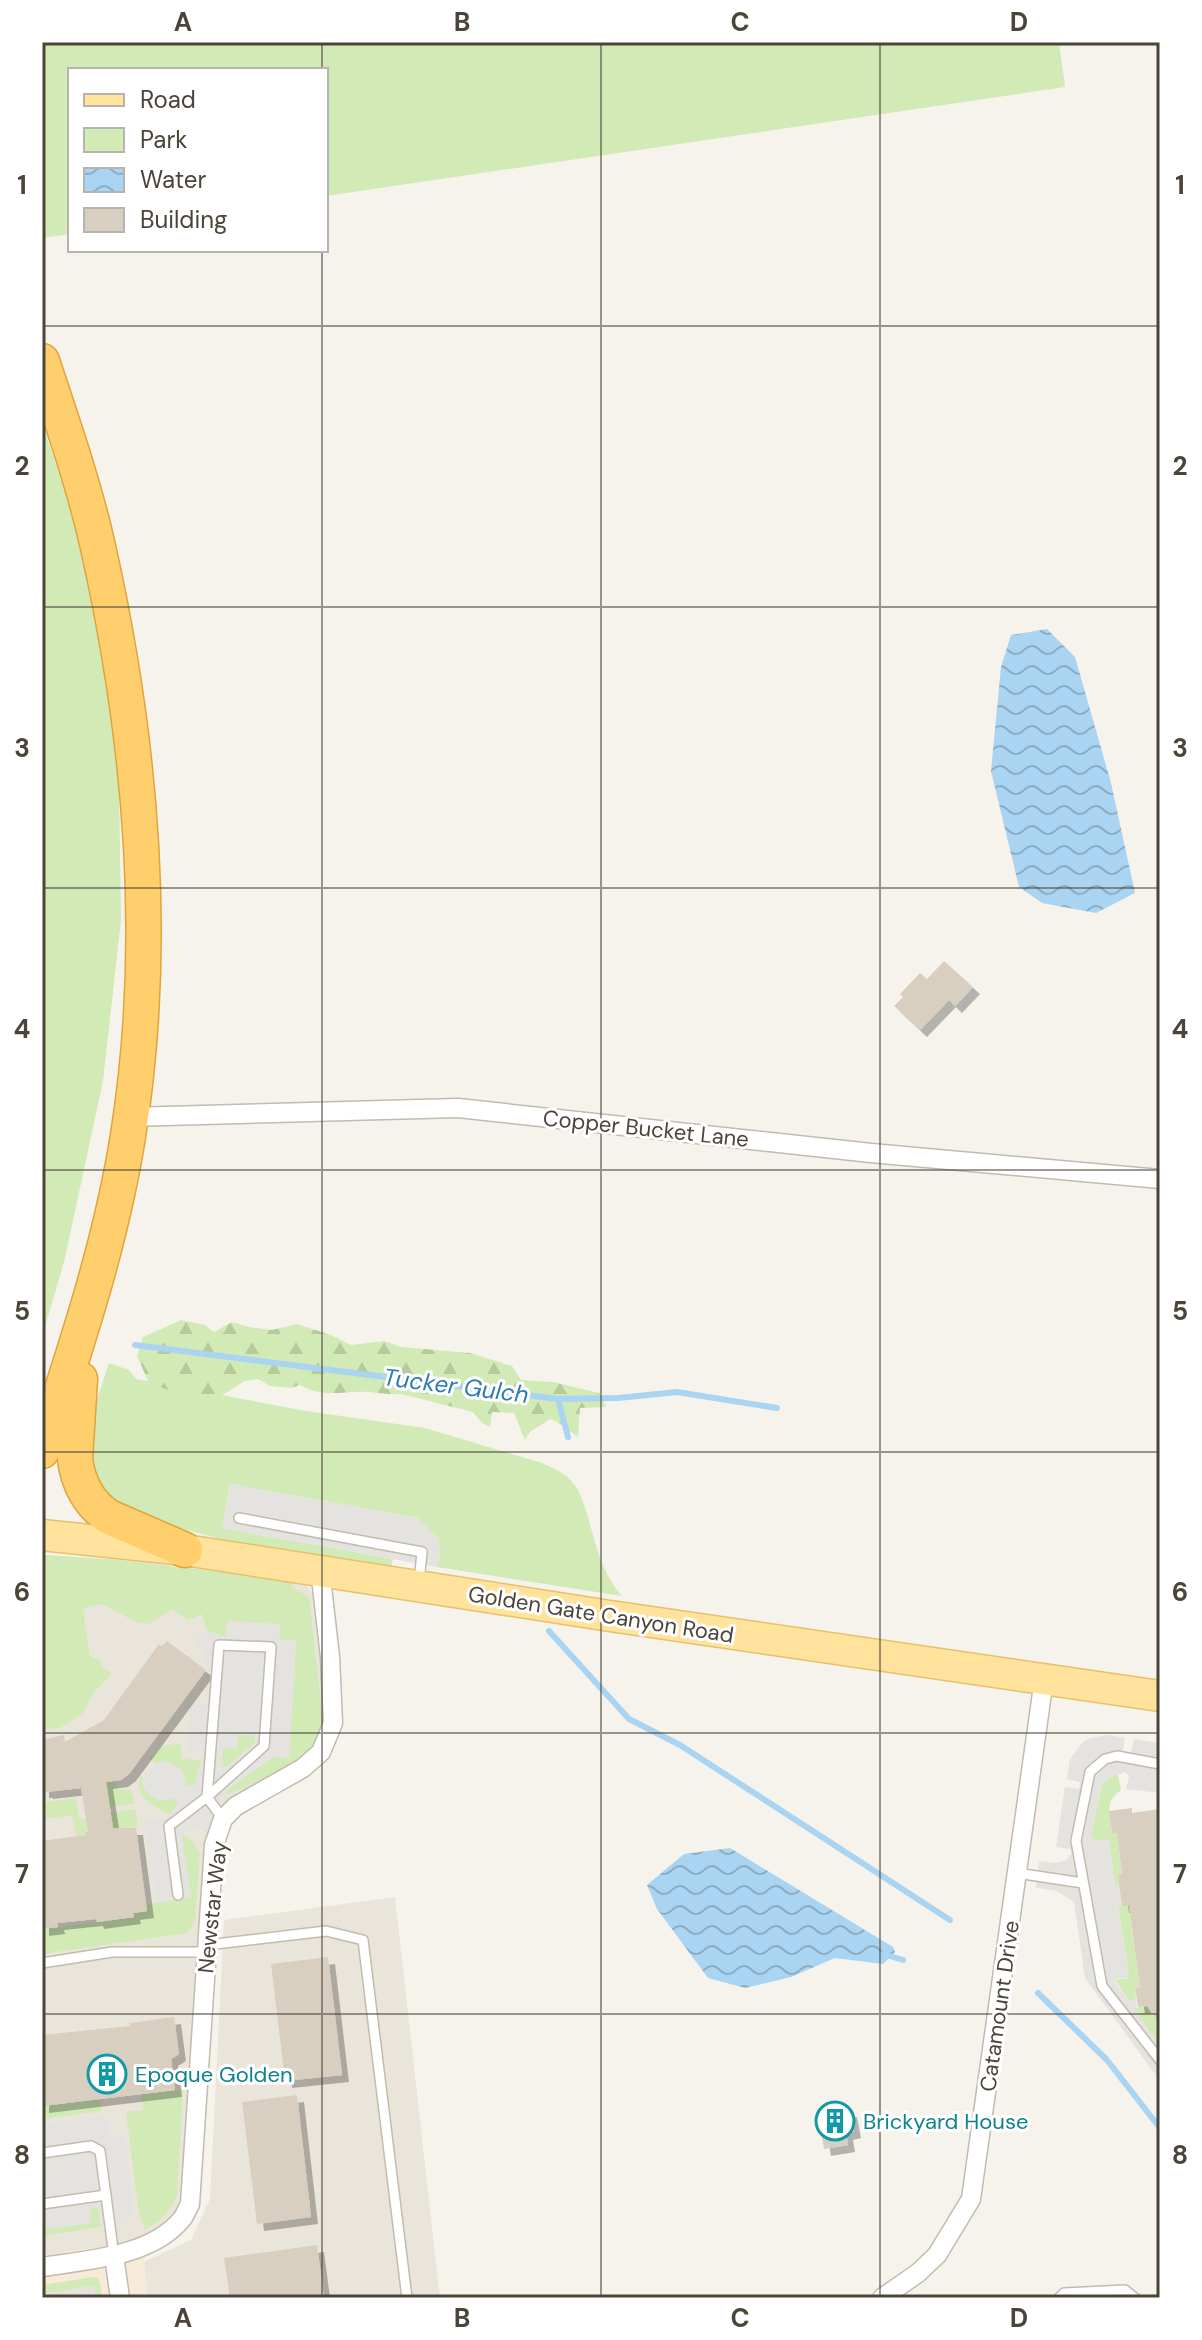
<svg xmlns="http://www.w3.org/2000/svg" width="1202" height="2340" viewBox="0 0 1202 2340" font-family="'DM Sans',sans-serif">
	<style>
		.residential { fill: #eae5da }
		.commercial { fill: #f7ead8 }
		.green { fill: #d2eab5 }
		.forest { fill: url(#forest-firs) }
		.parking { fill: #e5e3e0; fill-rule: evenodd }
		.water { fill: url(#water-waves) }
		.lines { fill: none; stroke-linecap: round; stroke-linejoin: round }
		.stream { stroke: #a9d4f2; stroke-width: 6 }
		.building { fill: #d8cfc1; filter: url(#shadow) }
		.lane-casing { stroke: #c2bbae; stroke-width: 12 }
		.street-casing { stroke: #c2bbae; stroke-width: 21 }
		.primary-casing { stroke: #e6c16a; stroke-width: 33 }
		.highway-casing { stroke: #e0a43c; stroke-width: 37 }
		.lane { stroke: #fff; stroke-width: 9 }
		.street { stroke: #fff; stroke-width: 18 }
		.primary { stroke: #ffe39c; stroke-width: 30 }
		.highway { stroke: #ffcf6e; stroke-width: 34 }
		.grid { fill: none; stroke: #4b4439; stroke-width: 2; stroke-opacity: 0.55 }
		.labels { text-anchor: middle; stroke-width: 6; stroke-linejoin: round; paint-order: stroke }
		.street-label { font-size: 22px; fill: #4b4439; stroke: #fff }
		.culture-label { font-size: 22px; fill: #0d838f; stroke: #fff; text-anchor: start }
		.water-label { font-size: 24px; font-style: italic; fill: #2e7ab2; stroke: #fff }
		.neatline { fill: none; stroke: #4b4439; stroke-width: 3 }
		.grid-label { font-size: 26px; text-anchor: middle; font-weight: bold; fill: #4b4439 }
	</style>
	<defs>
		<pattern id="forest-firs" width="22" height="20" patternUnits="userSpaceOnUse" patternTransform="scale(2)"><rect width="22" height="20" fill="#d2eab5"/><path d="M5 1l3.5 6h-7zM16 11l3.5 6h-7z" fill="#b6ca9c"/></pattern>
		<pattern id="water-waves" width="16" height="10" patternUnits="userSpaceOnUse" patternTransform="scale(2)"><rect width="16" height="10" fill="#a9d4f2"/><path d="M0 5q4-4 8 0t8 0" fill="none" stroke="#8caec5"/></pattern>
		<filter id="shadow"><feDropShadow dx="7" dy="7" stdDeviation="0" flood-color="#0004"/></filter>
	</defs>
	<rect width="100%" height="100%" fill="#f6f3ec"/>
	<g class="residential">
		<polygon points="46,1555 119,1560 298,1580 307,1586 315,1598 329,1722 317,1749 213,1824 187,2198 179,2217 143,2242 42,2255 42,1557"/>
		<polygon points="395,1897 440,2298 147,2298 144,2262 191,2240 210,2199 224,1920"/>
	</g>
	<polygon class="commercial" points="143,2242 147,2298 42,2298 42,2255"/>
	<g class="green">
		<polygon points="42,42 1059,42 1065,87 326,196 326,70 70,70 70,234 42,238"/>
		<polygon points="42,423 71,509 99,625 119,782 121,920 103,1081 64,1262 42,1337"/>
		<path d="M109,1363L129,1370L136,1379L306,1411L425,1428L542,1463C553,1468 566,1473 573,1483C581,1492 584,1505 588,1517C596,1546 602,1573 622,1596L437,1567L440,1551L418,1518L230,1484L222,1528L393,1559L390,1571L267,1551L152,1521L113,1507L88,1471L95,1405Z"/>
		<polygon points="46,1555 119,1560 293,1580 292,1587 309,1597 323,1722 316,1740 300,1762 227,1795 227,1790 273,1757 289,1757 296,1641 279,1639 279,1624 227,1621 226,1636 220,1636 206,1629 202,1614 188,1620 172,1609 149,1624 136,1622 101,1604 86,1607 83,1610 90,1656 101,1661 103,1668 112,1674 93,1693 83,1713 60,1728 42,1729 42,1557"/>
		<polygon points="238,1735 255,1735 255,1743 226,1767 221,1766 223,1749"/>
		<polygon points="174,1744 181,1745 181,1759 201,1760 195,1784 191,1787 185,1785 184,1774 169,1762 156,1763 149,1759 161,1747"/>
		<path d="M1118,1774L1121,1790C1104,1801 1110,1815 1112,1833H1117L1122,1874L1118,1875L1120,1885L1115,1886L1109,1840H1095L1091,1835L1102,1784L1108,1778Z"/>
		<path d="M140,1776L143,1778L142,1781C146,1798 158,1802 175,1798L179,1804L169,1815C153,1804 133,1798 140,1776Z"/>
		<polygon points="115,1781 117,1789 131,1790 135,1803 109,1807 106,1782"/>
		<polygon points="76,1798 79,1819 86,1819 88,1832 85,1832 85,1835 76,1836 72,1815 42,1819 42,1803"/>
		<polygon points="136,1809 138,1827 99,1830 111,1817 111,1813"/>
		<polygon points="183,1834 192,1841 200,1852 195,1921 187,1933 42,1954 42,1929 133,1917 133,1913 147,1911 146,1904 190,1897 182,1839"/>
		<polygon points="1118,1904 1129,1905 1140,1987 1135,1988 1136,1999 1129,2001 1115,1980 1129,1978"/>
		<polygon points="1147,2006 1160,2025 1160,2045 1133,2008"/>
		<path d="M183,2089L177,2195C171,2211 161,2222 145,2229L139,2214L126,2112L143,2110L141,2095Z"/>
		<polygon points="100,2098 102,2111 42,2119 42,2106"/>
		<polygon points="95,2207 98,2208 101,2227 42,2236 42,2230 90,2223 90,2209"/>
		<polygon points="94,2277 99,2279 102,2298 96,2298 94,2286 42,2294 42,2285"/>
	</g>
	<path class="forest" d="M181,1320L205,1325L214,1332L232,1322L249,1327L272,1330L297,1324L331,1335L351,1345L384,1341L401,1347L470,1353L512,1366L521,1380L553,1382L599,1393L606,1407L580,1408L578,1437L556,1421L550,1419L530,1432L525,1440L514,1413L492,1412L490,1427L482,1423L473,1412L401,1394C390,1395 381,1393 369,1392C343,1390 326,1399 300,1385L291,1388L270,1386L258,1379L245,1381L214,1400L177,1393L149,1383L137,1356L143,1337Z"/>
	<g class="parking">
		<polygon points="230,1484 418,1518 438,1538 440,1551 437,1567 222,1528"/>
		<path d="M227,1621L280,1625L279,1640L295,1642L289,1758L273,1757L227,1790V1795L234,1802L208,1833L197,1827L189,1829L183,1834L182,1839L191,1897L157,1903L144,1821L166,1818L178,1804L174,1798L162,1801L155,1798L144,1789L142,1781L156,1763L169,1762L180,1768L184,1774L185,1785L191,1787L195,1784L203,1753H187L189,1703L206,1704L207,1685L205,1654L193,1639L206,1629L220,1636H226ZM238,1735L255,1736V1743L226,1767L221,1766L223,1749L238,1748Z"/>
		<polygon points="1109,1735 1125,1738 1123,1751 1131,1753 1134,1739 1160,1743 1160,1793 1126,1789 1129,1776 1125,1772 1108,1778 1102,1784 1091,1835 1095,1840 1109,1840 1115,1885 1120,1885 1122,1904 1118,1905 1129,1978 1116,1979 1115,1982 1128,2000 1136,1999 1137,2007 1134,2009 1160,2045 1160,2081 1085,1978 1074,1902 1057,1891 1036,1888 1039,1861 1056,1863 1066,1860 1072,1853 1070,1849 1056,1847 1065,1787 1079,1789 1080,1782 1067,1779 1070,1759 1083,1742 1090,1738"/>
		<polygon points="107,2116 108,2129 111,2135 125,2133 134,2215 123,2217 120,2224 101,2227 99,2212 98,2208 95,2207 89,2212 90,2223 42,2230 42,2124"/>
		<polygon points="94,2286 96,2298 42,2298 42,2294"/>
	</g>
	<g class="water">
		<polygon points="1047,629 1075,657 1111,783 1135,893 1096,913 1042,903 1019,887 991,771 1001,667 1011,635"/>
		<polygon points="730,1848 893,1947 895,1952 883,1964 835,1958 791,1977 745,1988 708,1978 657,1909 647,1885 684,1854"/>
	</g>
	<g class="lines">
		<g class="stream">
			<polyline points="135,1345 558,1399 618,1398 677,1392 777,1408"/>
			<polyline points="558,1399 568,1437"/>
			<polyline points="549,1631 629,1719 680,1745 950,1920"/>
			<polyline points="883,1954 903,1960"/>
			<polyline points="1038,1993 1107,2060 1160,2128"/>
		</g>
	</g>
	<g class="building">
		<polygon points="944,961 973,987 955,1006 949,1000 920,1030 894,1006 903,997 900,994 920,973 927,979"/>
		<polygon points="167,1641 206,1670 129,1774 121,1780 106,1782 113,1828 136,1828 147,1911 133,1913 134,1917 97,1922 96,1919 57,1923 58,1927 42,1929 42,1841 85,1835 85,1832 88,1832 81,1788 46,1792 46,1791 42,1791 42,1740 64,1735 65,1742 104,1720 159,1644 162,1646"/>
		<polygon points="1132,1808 1132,1813 1160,1809 1160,2025 1147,2006 1138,2007 1135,1988 1140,1987 1129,1905 1122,1906 1118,1874 1122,1874 1117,1833 1112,1833 1109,1811"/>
		<polygon points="328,1957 342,2075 285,2081 271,1964"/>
		<polygon points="174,2017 179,2054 171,2059 175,2090 42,2106 42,2035 130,2026 130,2023"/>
		<polygon points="297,2095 311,2217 257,2224 242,2102"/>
		<polygon points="841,2107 842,2111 850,2110 854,2131 846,2133 848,2145 824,2149 817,2111"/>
		<polygon points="317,2245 324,2298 230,2298 224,2258"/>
	</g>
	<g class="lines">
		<g class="lane-casing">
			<g id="lane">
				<polyline points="239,1518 422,1552 419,1582"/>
				<polyline points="1160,1764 1117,1756 1105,1759 1090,1772 1076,1841 1102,1986 1160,2060"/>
				<polyline points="1017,1873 1083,1883"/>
				<polyline points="178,1895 169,1826 207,1797 264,1746 271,1647 219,1645 207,1797 223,1819"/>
				<polyline points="207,1945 326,1931 363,1940 407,2298"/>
				<polyline points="42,1963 112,1952 206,1952"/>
				<polyline points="42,2153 91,2146 100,2151 114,2256"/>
				<polyline points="42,2204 106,2195"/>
				<polyline points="1059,2298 1064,2293 1125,2290 1135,2298"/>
			</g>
		</g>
		<g class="street-casing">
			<g id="street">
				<polyline points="130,1117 458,1108 871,1153 1160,1179"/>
				<polyline points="114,2256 120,2298"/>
				<path d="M42,2267C86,2260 150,2257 181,2220C185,2216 187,2209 190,2204L214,1845L223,1819L236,1806L303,1768L321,1752L333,1723L330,1657L320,1569"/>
				<polyline points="882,2298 918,2273 937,2255 971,2199 1044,1679"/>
			</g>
		</g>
		<g class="primary-casing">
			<polyline id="primary" points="42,1535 185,1550 610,1616 1160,1696"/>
		</g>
		<g class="highway-casing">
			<g id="highway">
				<path d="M42,361C62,422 84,484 98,547C141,739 159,940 128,1136C111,1243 76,1347 42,1451"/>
				<path d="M80,1379L75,1459C78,1483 89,1504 109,1517L185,1550"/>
			</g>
		</g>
		<use href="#lane" class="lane"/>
		<use href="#street" class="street"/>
		<use href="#primary" class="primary"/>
		<use href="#highway" class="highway"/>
	</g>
	<path class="grid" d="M322,42V70M601,42V2298M880,42V2298M322,250V2298M42,326H1160M42,607H1160M42,888H1160M42,1170H1160M42,1452H1160M42,1733H1160M42,2014H1160"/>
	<defs>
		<g id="building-ring" transform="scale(2)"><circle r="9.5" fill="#fff" stroke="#0f9aa8" stroke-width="1.5"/><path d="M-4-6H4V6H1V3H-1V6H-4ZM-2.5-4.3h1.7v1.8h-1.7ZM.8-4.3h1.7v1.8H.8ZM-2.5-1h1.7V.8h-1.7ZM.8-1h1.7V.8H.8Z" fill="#0f9aa8"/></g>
	</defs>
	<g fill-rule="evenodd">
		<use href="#building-ring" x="107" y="2074"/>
		<use href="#building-ring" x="835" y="2121"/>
	</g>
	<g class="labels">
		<g class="street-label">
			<text transform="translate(646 1128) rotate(6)" y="8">Copper Bucket Lane</text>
			<text transform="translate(601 1614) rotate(9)" y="8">Golden Gate Canyon Road</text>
			<text transform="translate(212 1907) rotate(-84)" y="8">Newstar Way</text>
			<text transform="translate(999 2006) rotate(-82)" y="8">Catamount Drive</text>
		</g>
		<g class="culture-label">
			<text x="135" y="2082">Epoque Golden</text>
			<text x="863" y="2129">Brickyard House</text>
		</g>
		<g class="water-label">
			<text transform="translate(456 1386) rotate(7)" y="8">Tucker Gulch</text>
		</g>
	</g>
	<rect width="1202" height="2340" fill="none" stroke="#ffffff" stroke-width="88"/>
	<rect x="68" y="68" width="260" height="184" fill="#ffffff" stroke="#b7b4b0" stroke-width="2"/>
	<rect x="84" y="94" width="40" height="12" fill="#ffe39c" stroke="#b7b4b0" stroke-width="2"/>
	<text x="140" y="108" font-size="24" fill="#4b4439">Road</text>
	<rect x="84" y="128" width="40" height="24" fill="#d2eab5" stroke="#b7b4b0" stroke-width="2"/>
	<text x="140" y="148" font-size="24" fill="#4b4439">Park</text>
	<rect x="84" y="168" width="40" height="24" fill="url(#water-waves)" stroke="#b7b4b0" stroke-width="2"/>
	<text x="140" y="188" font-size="24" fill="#4b4439">Water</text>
	<rect x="84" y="208" width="40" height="24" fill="#d8cfc1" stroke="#b7b4b0" stroke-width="2"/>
	<text x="140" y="228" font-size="24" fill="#4b4439">Building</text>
	<rect x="44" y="44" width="1114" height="2252" class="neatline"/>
	<g class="grid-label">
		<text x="183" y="31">A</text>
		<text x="462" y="31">B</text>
		<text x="740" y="31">C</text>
		<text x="1019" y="31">D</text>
		<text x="22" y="194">1</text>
		<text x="1180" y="194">1</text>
		<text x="22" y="475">2</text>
		<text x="1180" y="475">2</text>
		<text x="22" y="757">3</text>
		<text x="1180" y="757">3</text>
		<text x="22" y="1038">4</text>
		<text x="1180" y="1038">4</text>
		<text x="22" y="1320">5</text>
		<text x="1180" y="1320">5</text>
		<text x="22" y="1601">6</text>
		<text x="1180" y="1601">6</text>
		<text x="22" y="1883">7</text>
		<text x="1180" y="1883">7</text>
		<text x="22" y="2164">8</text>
		<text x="1180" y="2164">8</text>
		<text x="183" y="2327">A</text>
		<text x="462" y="2327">B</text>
		<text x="740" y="2327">C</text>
		<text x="1019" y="2327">D</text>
	</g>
</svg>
